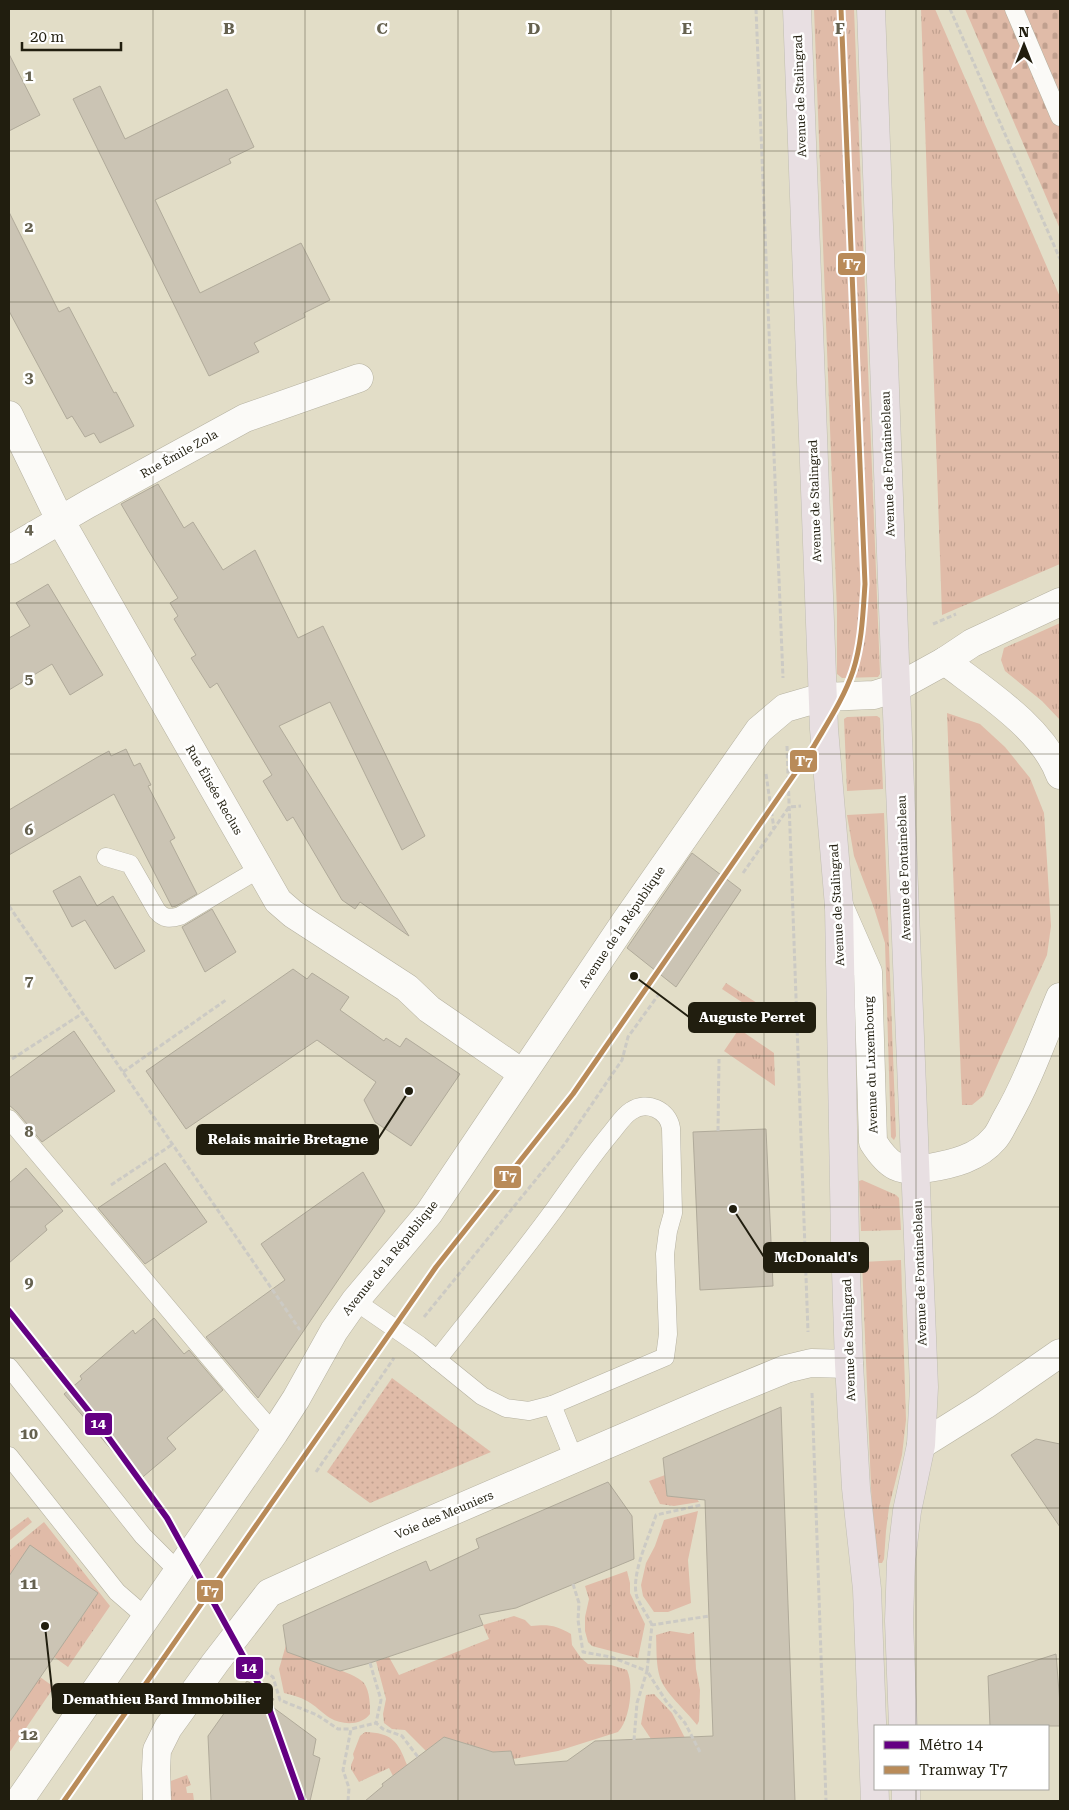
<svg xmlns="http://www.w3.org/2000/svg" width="1069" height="1810" viewBox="0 0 1069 1810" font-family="'Roboto Serif',serif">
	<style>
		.grass { fill: url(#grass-tufts) }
		.cemetery { fill: url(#cemetery-stones) }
		.park { fill: url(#park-dots) }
		.building { fill: #cbc4b4; stroke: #b0aa9a }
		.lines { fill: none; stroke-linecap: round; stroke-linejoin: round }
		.service-casing { stroke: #b5b1a0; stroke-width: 19 }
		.minor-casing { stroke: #b5b1a0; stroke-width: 29 }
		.secondary-casing { stroke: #b5b1a0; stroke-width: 29 }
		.primary-casing { stroke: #c0beb2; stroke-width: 29 }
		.path { stroke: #cccac4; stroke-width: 3; stroke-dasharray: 5 2.5; stroke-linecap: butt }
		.service { stroke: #fbfaf7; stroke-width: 18 }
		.minor { stroke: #fbfaf7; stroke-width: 28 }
		.secondary { stroke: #fbfaf7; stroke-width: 28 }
		.primary { stroke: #e8dfe2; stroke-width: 28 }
		.tram-1-casing { stroke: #fff; stroke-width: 9 }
		.tram-1 { stroke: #b98b59; stroke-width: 5 }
		.metro-1-casing { stroke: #fff; stroke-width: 10 }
		.metro-1 { stroke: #640082; stroke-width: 6 }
		.grid { fill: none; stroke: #65614f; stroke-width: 1; stroke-opacity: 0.55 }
		.labels { text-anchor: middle; stroke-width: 5; stroke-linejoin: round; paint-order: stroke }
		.street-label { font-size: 12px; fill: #211e0f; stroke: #fff }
		.grid-label { font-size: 16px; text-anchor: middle; font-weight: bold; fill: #65614f; stroke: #fff; stroke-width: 5; stroke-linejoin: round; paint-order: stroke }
		.leader { fill: none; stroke: #211e0f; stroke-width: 2 }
		.callout-dot { fill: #211e0f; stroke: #fff; stroke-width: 2 }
		.callout { fill: #211e0f; stroke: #211e0f; stroke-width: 2 }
		.callout-label { font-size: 14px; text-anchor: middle; font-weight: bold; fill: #fff }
		.line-badge { stroke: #fff; stroke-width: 2 }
		.badge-label { font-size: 14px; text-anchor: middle; font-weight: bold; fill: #fff }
	</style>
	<defs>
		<pattern id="grass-tufts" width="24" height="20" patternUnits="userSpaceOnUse" patternTransform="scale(1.25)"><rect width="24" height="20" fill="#e0bba8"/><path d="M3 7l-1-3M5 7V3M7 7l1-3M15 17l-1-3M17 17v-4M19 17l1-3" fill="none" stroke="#c0a08f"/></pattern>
		<pattern id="cemetery-stones" width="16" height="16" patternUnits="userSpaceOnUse" patternTransform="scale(1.25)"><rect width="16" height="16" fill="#e0bba8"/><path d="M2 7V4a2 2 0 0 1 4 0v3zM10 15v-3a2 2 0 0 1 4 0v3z" fill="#c0a08f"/></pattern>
		<pattern id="park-dots" width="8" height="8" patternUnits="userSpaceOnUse" patternTransform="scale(1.25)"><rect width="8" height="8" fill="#e0bba8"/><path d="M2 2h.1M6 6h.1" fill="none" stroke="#c0a08f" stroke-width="1.8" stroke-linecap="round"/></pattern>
	</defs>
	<rect width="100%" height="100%" fill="#e2ddc7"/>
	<g class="grass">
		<polygon points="814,9 854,9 880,674 878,677 842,678 837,674 837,612"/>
		<polygon points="921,9 935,9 1060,297 1060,564 942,615"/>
		<polygon points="1060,623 1060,720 1042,701 1005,671 1001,660 1004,648"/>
		<polygon points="947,713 980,724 1005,747 1030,778 1044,813 1051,926 1047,955 983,1096 972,1105 962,1105"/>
		<polygon points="877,716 880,718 883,789 847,791 844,719 847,717"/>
		<polygon points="884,813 896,1136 894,1140 891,1137 885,943 874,908 854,856 847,815"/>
		<polygon points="726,983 774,1014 775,1024 722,989"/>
		<polygon points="739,1029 774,1053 775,1086 724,1051"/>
		<polygon points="862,1180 896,1195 899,1198 901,1230 861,1231 859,1181"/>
		<polygon points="901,1260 906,1420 902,1455 889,1507 886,1531 884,1559 882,1563 878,1563 873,1536 862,1262"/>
		<polygon points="665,1475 667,1496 697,1499 699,1502 674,1506 660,1504 649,1481"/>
		<polygon points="698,1511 688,1560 691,1603 668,1612 654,1612 643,1596 641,1585 646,1563 655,1546 664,1520"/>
		<polygon points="28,1517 32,1522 9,1541 9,1531"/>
		<polygon points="44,1522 110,1606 68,1667 54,1657 98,1593 30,1546 9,1576 9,1551"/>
		<polygon points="627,1571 630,1583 630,1593 645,1624 638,1658 592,1646 588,1642 585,1631 585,1617 589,1599 585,1586"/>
		<path d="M514,1616L525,1620L531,1626C548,1624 556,1625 571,1634L572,1645L581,1658L588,1664L611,1665L627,1670C634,1685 630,1720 618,1732L558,1751L513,1759L510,1751L493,1752L444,1737L426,1751L405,1730L392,1729L384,1723L383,1714L386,1699L376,1661L389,1657L399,1675L489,1639L483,1625Z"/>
		<path d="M670,1631L689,1634L694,1632L696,1669L700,1690L699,1721L697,1725C687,1712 672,1699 664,1686C655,1672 657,1650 656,1635Z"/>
		<path d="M286,1645L287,1652C303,1658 355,1672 364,1683C370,1692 370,1704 370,1714C361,1726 342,1725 330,1718C322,1713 315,1705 307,1701C300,1697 292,1695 284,1693L279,1669Z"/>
		<polygon points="40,1677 54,1687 9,1753 9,1723"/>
		<polygon points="654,1694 672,1713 685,1738 651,1739 641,1724 646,1695"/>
		<path d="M365,1732C392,1733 398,1741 407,1765L393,1776L389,1768L359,1782L351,1769V1765L354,1758L353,1754L360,1736Z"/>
		<polygon points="187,1775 191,1785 186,1787 187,1793 193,1793 194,1801 169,1801 168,1782"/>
	</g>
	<polygon class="cemetery" points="965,9 1060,9 1060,229"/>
	<polygon class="park" points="392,1378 491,1452 370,1503 327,1472"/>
	<g class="building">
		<polygon points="9,54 40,115 9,131"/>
		<polygon points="100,86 125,139 227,89 254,147 229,159 231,163 155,200 200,293 301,243 330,300 304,313 305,317 254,343 259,352 209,376 73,99"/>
		<polygon points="9,212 59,312 69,307 114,393 116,392 134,426 100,443 94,433 85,437 72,416 67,419 9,311"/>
		<polygon points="158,484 184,528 193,522 223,570 255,550 298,638 323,626 425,836 402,850 330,702 279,726 409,936 360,902 355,909 342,900 293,817 287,821 263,781 272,775 217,683 210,688 191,658 196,655 174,619 178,616 170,603 178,598 148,550 121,504"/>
		<polygon points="48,584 103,675 70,695 52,664 9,690 9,638 30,626 16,603"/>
		<polygon points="126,749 134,766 140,763 151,785 148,786 175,838 170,841 197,894 176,906 172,907 114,794 9,855 9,810 96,758 109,751 111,756"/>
		<polygon points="692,853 741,890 676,987 627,948"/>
		<polygon points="80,876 97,906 113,896 145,951 115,969 85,920 72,927 53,891"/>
		<polygon points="212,909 236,952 205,972 182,927"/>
		<polygon points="293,969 307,979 312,973 349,997 340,1010 384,1041 386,1038 400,1047 406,1038 460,1074 411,1146 375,1122 364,1100 376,1082 317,1040 186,1129 146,1071"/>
		<polygon points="74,1031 115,1091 42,1142 17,1112 9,1105 9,1078"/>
		<polygon points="766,1129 773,1286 700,1290 693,1132"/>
		<polygon points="165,1163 207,1222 145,1264 98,1208"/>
		<polygon points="26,1168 63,1211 45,1226 47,1230 9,1263 9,1183"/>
		<polygon points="363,1172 385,1211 258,1398 206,1337 285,1280 261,1244"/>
		<polygon points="154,1318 184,1354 189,1350 223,1390 167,1438 176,1449 138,1481 64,1394 82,1379 80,1376 133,1330 135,1334"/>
		<polygon points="781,1407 795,1801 365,1801 383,1786 382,1784 444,1737 493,1752 511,1751 515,1765 567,1761 595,1741 713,1736 705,1500 667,1496 663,1458"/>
		<polygon points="1036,1439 1060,1444 1060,1527 1011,1455"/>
		<polygon points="608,1482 632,1516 634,1559 516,1608 479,1615 483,1625 370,1663 340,1671 287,1652 283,1625 426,1561 430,1571 479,1548 476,1539"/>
		<polygon points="30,1545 98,1593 9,1723 9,1576"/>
		<polygon points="1056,1654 1060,1704 1060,1726 990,1726 988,1676"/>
		<polygon points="247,1681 274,1699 270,1705 316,1739 313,1755 320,1758 310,1801 211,1801 208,1736"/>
	</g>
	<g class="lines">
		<g class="service-casing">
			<g id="service">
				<polyline points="1014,9 1060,117"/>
				<path d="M106,857L130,864L157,911C164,919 170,919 180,916L259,869"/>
				<polyline points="9,1119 245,1400 274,1433"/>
				<polyline points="355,1301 419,1345 482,1396 506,1408 529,1411 552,1405 574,1459"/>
				<path d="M437,1360C477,1309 518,1259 556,1207C574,1182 591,1157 611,1133C617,1126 623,1116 631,1111C647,1100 668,1110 671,1128L673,1213L668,1231L665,1254L668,1334L665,1357L552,1405"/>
				<polyline points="9,1367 143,1536 179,1572"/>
				<polyline points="9,1456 117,1592 147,1618"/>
			</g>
		</g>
		<g class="minor-casing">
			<g id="minor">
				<polyline points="9,415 60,520 278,901 293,914 407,988 429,1009 522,1073"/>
				<polyline points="9,550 88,504 245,418 359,378"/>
				<path d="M945,661C984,691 1043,728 1060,775"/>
				<polyline points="896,688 945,661 972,643 1060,602"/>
				<path d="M839,906L868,972L873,1142C889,1167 899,1173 929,1168C953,1164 978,1158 994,1139C999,1134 1002,1126 1006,1119C1028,1081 1043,1038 1060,997"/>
				<polyline points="921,1445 985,1405 1060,1353"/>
				<polyline points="157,1801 156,1769 157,1750 168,1728 215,1663 269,1593 390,1538 713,1399 786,1369 811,1363 849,1364"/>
			</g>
		</g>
		<g class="secondary-casing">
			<polyline id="secondary" points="19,1801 274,1433 296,1399 334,1331 355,1301 429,1213 625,922 759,730 785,708 823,697 874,695 896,688"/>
		</g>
		<g class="primary-casing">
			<g id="primary">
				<polyline points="797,9 824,729 839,906 845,1240 849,1364 856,1488 867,1589 875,1801"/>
				<polyline points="871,9 896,688 924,1387 921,1445 907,1511 901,1562 899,1621 903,1726"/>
				<polyline points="906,1789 906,1801"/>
			</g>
		</g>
		<g class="path">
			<polyline points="756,9 783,678"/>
			<polyline points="950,9 1060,259"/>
			<polyline points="933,624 956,614"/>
			<polyline points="787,746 808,1332"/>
			<polyline points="766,774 774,829"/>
			<polyline points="743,873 789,807 801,806"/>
			<polyline points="9,906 300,1330"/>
			<polyline points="12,1059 83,1013"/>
			<polyline points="123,1072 226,1000"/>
			<polyline points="718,1131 719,1059"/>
			<polyline points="111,1185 173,1144"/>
			<polyline points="424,1317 564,1145 622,1060 628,1037 659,994"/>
			<polyline points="812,1393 826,1801"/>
			<polyline points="316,1472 394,1358"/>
			<polyline points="573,1584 579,1603 578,1620 583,1652 611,1657 647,1671 637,1703 634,1740"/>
			<path d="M652,1625C648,1616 641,1607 637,1597C630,1576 649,1537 656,1515L701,1505"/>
			<polyline points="253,1662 256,1666 273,1677 280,1700 317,1715 338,1729 351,1729"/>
			<polyline points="370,1663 381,1700 376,1723"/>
			<polyline points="700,1752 685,1723 666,1701 647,1671 652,1625 709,1616"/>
			<polyline points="348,1801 349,1788 343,1770 351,1729 376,1723 383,1729 402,1736 418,1757"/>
		</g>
		<use href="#service" class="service"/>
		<use href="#minor" class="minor"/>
		<use href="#secondary" class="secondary"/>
		<use href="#primary" class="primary"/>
		<g class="tram-1-casing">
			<path id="tram-1" d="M64,1801L436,1267L573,1094L814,746C828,722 844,698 853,671C862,643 863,613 865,584L841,9"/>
		</g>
		<use href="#tram-1" class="tram-1"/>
		<g class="metro-1-casing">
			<polyline id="metro-1" points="9,1311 95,1419 167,1518 264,1694 302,1801"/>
		</g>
		<use href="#metro-1" class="metro-1"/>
	</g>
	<path class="grid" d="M153,9V1801M305,9V1801M458,9V1801M611,9V1801M764,9V1801M916,9V1726M9,151H1060M9,302H1060M9,452H1060M9,603H1060M9,754H1060M9,905H1060M9,1056H1060M9,1207H1060M9,1358H1060M9,1508H1060M9,1659H1060M916,1789V1801"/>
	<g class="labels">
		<g class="street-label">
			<text transform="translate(800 96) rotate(-92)" y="4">Avenue de Stalingrad</text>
			<text transform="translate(179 454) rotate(-29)" y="4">Rue Émile Zola</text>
			<text transform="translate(888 464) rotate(-92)" y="4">Avenue de Fontainebleau</text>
			<text transform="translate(815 501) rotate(-92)" y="4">Avenue de Stalingrad</text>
			<text transform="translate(214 790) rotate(60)" y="4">Rue Élisée Reclus</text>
			<text transform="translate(904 868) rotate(-92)" y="4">Avenue de Fontainebleau</text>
			<text transform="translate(837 905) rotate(-93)" y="4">Avenue de Stalingrad</text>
			<text transform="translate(622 927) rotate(-56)" y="4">Avenue de la République</text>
			<text transform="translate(871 1065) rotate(-92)" y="4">Avenue du Luxembourg</text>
			<text transform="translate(390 1258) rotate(-51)" y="4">Avenue de la République</text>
			<text transform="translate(920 1273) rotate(-92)" y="4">Avenue de Fontainebleau</text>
			<text transform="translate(849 1340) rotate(-92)" y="4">Avenue de Stalingrad</text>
			<text transform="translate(444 1515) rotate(-23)" y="4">Voie des Meuniers</text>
		</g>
	</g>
	<g class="grid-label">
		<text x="229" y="34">B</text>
		<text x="382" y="34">C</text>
		<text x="534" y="34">D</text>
		<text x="687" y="34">E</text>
		<text x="840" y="34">F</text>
		<text x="29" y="81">1</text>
		<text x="29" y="232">2</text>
		<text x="29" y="383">3</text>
		<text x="29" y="534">4</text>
		<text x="29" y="684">5</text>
		<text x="29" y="835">6</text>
		<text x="29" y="986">7</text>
		<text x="29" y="1137">8</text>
		<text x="29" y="1288">9</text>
		<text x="29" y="1439">10</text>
		<text x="29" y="1589">11</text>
		<text x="29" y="1740">12</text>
	</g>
	<path class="leader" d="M634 976L689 1017M409 1091L378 1139M733 1209L764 1257M45 1626L53 1699"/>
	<g class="callout-dot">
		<circle cx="634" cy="976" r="5"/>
		<circle cx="409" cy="1091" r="5"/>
		<circle cx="733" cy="1209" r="5"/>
		<circle cx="45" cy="1626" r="5"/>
	</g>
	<g class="callout">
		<rect x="689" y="1003" width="126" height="29" rx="5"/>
		<rect x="197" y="1125" width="181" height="29" rx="5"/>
		<rect x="764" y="1243" width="104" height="29" rx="5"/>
		<rect x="53" y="1684" width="219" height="29" rx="5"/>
	</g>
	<g class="callout-label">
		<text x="752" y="1022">Auguste Perret</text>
		<text x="288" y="1144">Relais mairie Bretagne</text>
		<text x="816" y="1262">McDonald's</text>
		<text x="162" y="1704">Demathieu Bard Immobilier</text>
	</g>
	<g class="line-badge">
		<rect x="837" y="252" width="29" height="24" rx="5" fill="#b98b59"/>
		<rect x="789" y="749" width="29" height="24" rx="5" fill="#b98b59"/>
		<rect x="493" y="1165" width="29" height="24" rx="5" fill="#b98b59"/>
		<rect x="84" y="1412" width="29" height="24" rx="5" fill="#640082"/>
		<rect x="196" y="1579" width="28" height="24" rx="5" fill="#b98b59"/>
		<rect x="235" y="1656" width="29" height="24" rx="5" fill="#640082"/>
	</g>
	<g class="badge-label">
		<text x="852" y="269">T7</text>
		<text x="804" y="766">T7</text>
		<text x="508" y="1181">T7</text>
		<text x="98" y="1428">14</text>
		<text x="210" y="1596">T7</text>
		<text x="249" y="1672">14</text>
	</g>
	<rect width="1069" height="1810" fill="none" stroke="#211e0f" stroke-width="20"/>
	<rect x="874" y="1725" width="175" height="65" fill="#ffffff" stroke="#a6a59f"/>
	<rect x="884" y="1741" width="25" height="8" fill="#640082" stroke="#a6a59f"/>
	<text x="919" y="1750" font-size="15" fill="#211e0f">Métro 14</text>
	<rect x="884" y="1766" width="25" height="8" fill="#b98b59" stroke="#a6a59f"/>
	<text x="919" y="1775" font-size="15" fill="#211e0f">Tramway T7</text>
	<g transform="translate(1024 45)" stroke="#ffffff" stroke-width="4" paint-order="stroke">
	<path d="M0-4L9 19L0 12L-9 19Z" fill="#211e0f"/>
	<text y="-8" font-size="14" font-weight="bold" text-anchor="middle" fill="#211e0f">N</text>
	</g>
	<path d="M22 42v8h99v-8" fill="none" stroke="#211e0f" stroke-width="2.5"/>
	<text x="30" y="42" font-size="15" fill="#211e0f" stroke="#ffffff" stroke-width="4" paint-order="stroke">20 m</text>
</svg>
